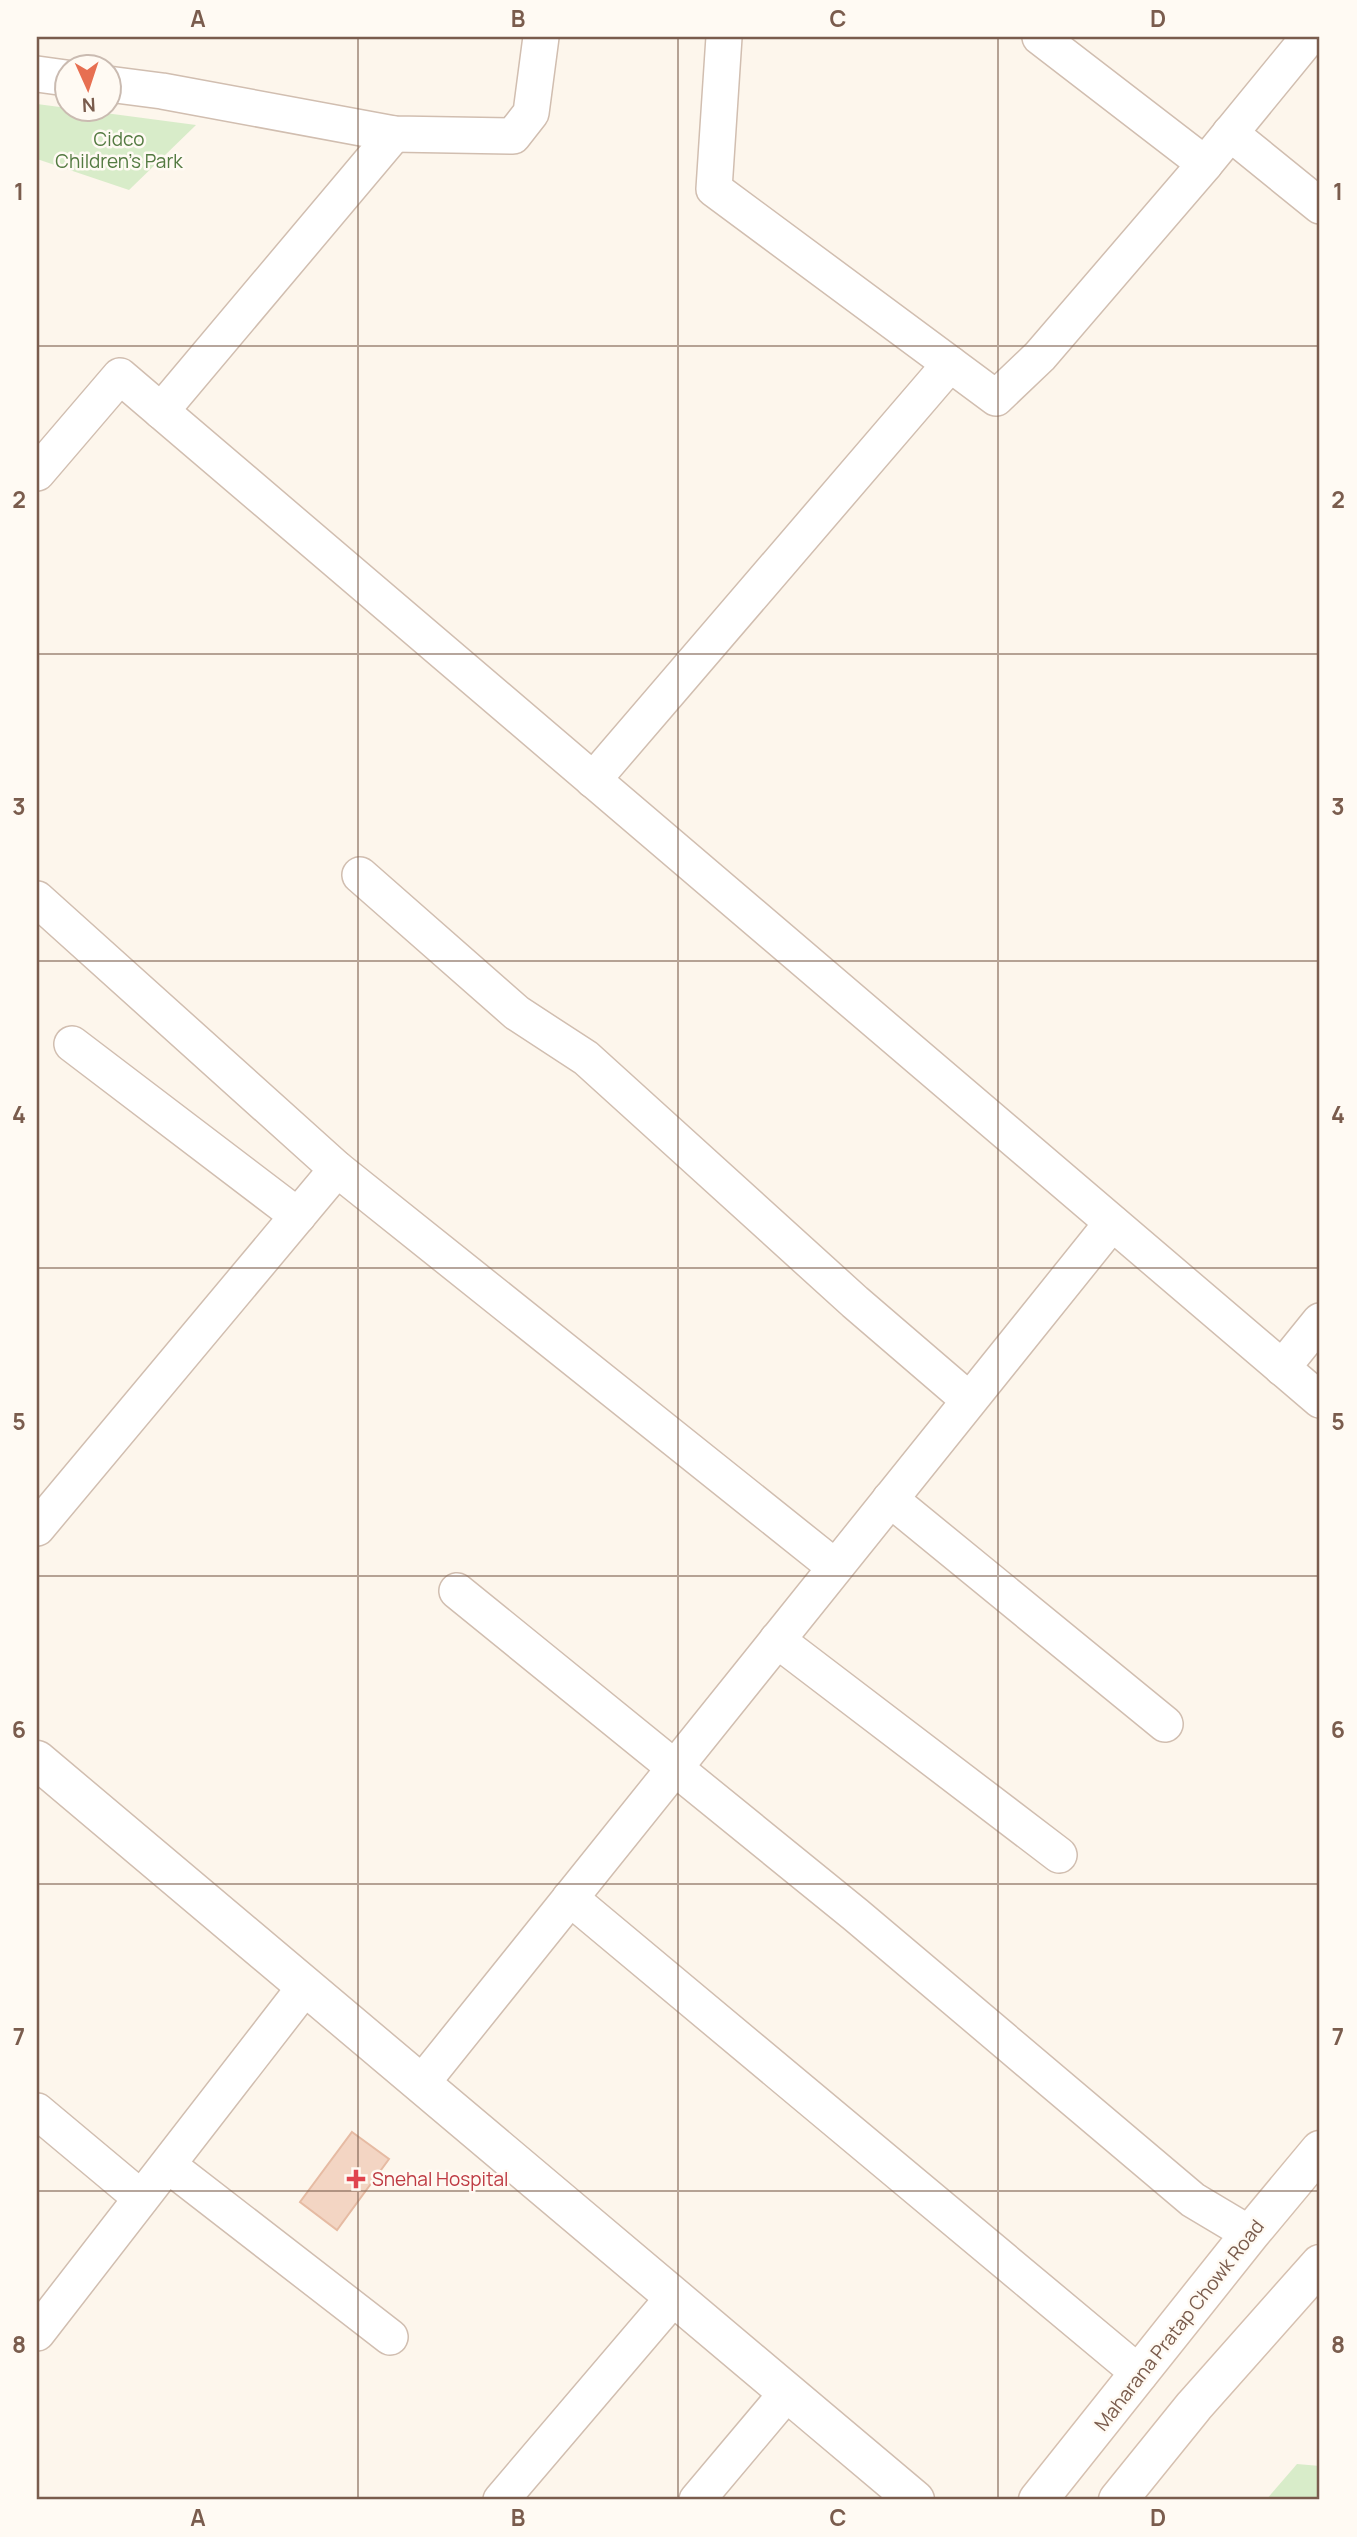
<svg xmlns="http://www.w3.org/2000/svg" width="1357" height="2537" viewBox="0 0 1357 2537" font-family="Manrope,sans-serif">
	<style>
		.green { fill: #d8ecc9 }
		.building { fill: #f3d5c3; stroke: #e6bba3; stroke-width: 2 }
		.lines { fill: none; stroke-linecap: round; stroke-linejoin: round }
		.minor-casing { stroke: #d1beb0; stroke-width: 38 }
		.tertiary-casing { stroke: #d1beb0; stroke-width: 41 }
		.secondary-casing { stroke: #d6c0b0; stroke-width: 41 }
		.minor { stroke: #fff; stroke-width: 35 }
		.tertiary { stroke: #fff; stroke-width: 38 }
		.secondary { stroke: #fff; stroke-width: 38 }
		.grid { fill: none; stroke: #7a5c4d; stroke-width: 2; stroke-opacity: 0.55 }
		.health-dot { fill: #e0444e; stroke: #fffaf3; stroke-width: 2.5 }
		.labels { text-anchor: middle; stroke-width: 5; stroke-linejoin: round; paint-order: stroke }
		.park-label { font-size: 19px; fill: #537a41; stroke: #fffaf3 }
		.health-label { font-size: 19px; fill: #be3a42; stroke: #fffaf3; text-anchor: start }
		.street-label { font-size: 19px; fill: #7a5c4d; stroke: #fffaf3 }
		.neatline { fill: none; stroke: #7a5c4d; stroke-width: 2.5 }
		.grid-label { font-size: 23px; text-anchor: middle; font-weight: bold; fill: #7a5c4d }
	</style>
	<rect width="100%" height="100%" fill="#fdf6ec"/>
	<g class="green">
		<polygon points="37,104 196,125 129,190 37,159"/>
		<polygon points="1297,2464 1320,2466 1320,2500 1266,2500"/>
	</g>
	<polygon class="building" points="352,2132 389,2159 337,2230 300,2202"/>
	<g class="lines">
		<g class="minor-casing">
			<g id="minor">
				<polyline points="724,37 714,189 996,398 1040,356 1205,164 1309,37"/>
				<polyline points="1040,37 1205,164"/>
				<polyline points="37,74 66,78"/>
				<polyline points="108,84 162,91 394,134 513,136 531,113 541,37"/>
				<polyline points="1230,133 1320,206"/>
				<polyline points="161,411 394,134"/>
				<polyline points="37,473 120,376 1320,1400"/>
				<polyline points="593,780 950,364"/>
				<polyline points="360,875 517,1013 586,1058 855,1302 969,1400"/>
				<polyline points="37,899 337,1169"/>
				<polyline points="72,1044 298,1216"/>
				<polyline points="1282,1368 1320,1321"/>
				<polyline points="890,1499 1165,1724"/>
				<polyline points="37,1528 337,1169 835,1567"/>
				<polyline points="457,1591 856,1915 1193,2200 1250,2234"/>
				<polyline points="777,1640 1059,1855"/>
				<polyline points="570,1898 1140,2374"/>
				<polyline points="421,2084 1112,1223"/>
				<polyline points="37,2111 141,2198"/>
				<polyline points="168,2165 390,2337"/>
				<polyline points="37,2333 305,1987"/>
				<polyline points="501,2500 674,2297"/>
				<polyline points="697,2500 787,2393"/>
			</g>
		</g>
		<g class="tertiary-casing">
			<polyline id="tertiary" points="37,1760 915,2500"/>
		</g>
		<g class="secondary-casing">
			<g id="secondary">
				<polyline points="1038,2500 1250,2234 1320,2150"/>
				<polyline points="1118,2500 1194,2406 1320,2264"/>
			</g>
		</g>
		<use href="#minor" class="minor"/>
		<use href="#tertiary" class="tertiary"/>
		<use href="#secondary" class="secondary"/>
	</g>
	<path class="grid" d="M358,37V2500M678,37V2500M998,37V2500M37,346H1320M37,654H1320M37,961H1320M37,1268H1320M37,1576H1320M37,1884H1320M37,2191H1320"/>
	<path class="health-dot" d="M352.5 2168.5h7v7h7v7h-7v7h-7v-7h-7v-7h7z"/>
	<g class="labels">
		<g class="park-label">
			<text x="119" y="146">Cidco<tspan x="119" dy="22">Children's Park</tspan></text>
		</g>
		<g class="health-label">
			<text x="372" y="2186">Snehal Hospital</text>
		</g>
		<g class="street-label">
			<text transform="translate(1179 2325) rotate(-52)" y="7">Maharana Pratap Chowk Road</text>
		</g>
	</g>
	<rect width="1357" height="2537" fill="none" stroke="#fffaf3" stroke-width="77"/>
	<g transform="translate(88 88) rotate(177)"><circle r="33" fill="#fffaf3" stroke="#cabbb1" stroke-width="2"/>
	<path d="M0-5L12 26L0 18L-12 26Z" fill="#e76f51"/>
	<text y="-10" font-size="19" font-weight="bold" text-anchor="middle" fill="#7a5c4d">N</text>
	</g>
	<rect x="38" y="38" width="1280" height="2460" class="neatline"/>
	<g class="grid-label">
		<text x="198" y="27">A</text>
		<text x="518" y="27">B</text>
		<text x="838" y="27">C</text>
		<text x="1158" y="27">D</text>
		<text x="19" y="200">1</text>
		<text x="1338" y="200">1</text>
		<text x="19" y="508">2</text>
		<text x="1338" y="508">2</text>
		<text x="19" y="815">3</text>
		<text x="1338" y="815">3</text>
		<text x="19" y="1123">4</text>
		<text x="1338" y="1123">4</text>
		<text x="19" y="1430">5</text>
		<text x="1338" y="1430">5</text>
		<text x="19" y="1738">6</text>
		<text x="1338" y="1738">6</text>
		<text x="19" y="2045">7</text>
		<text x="1338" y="2045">7</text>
		<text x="19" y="2353">8</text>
		<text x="1338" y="2353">8</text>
		<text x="198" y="2526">A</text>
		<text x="518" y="2526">B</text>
		<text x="838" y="2526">C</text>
		<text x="1158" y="2526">D</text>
	</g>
</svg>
